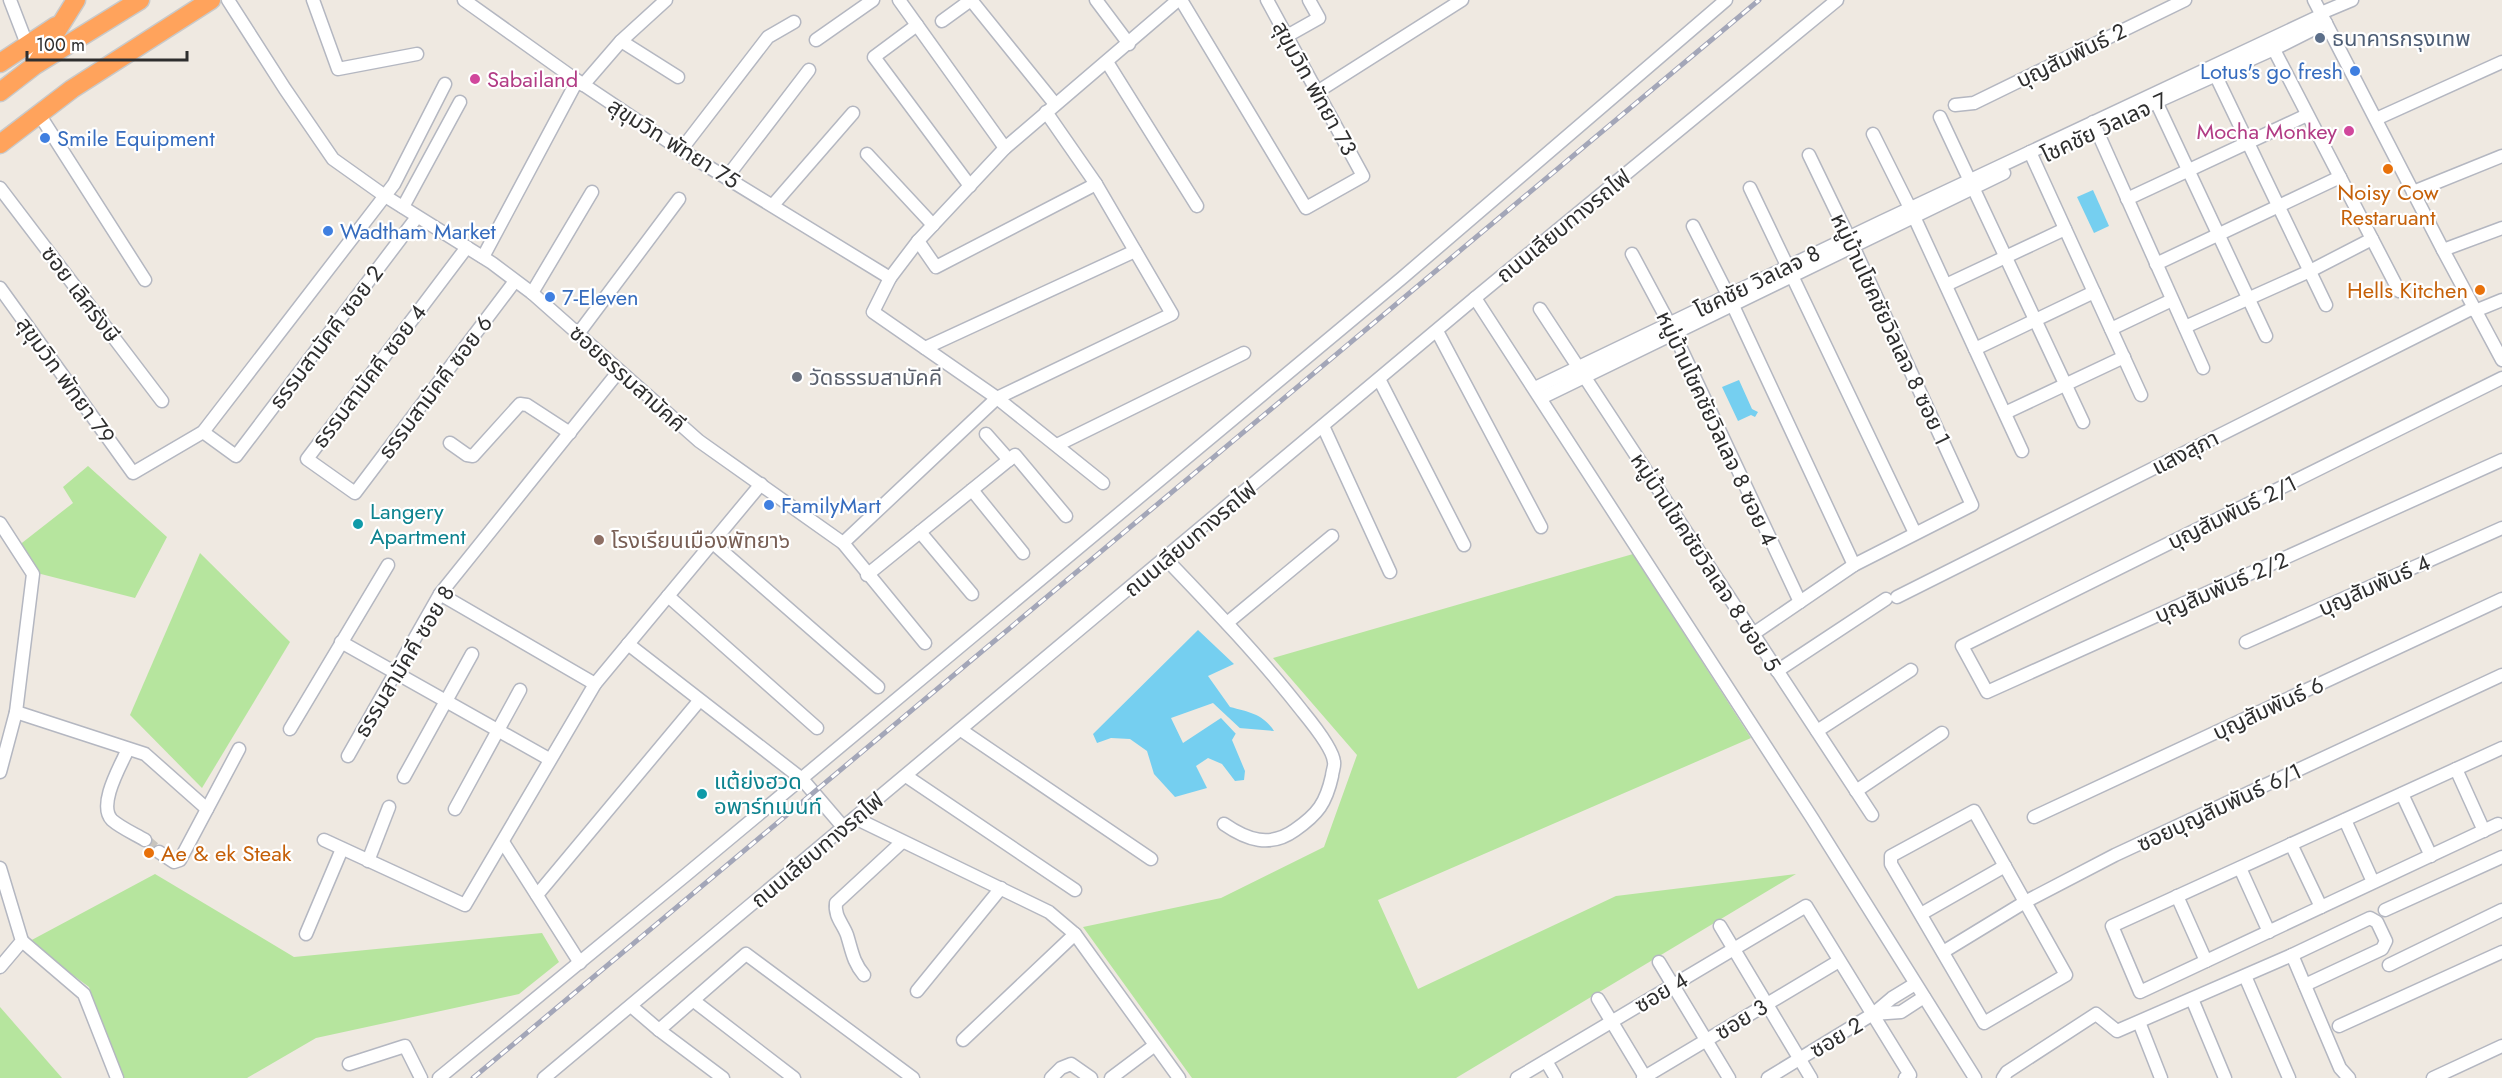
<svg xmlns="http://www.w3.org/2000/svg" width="2502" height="1078" viewBox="0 0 2502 1078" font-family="Jost,'Noto Sans Thai',sans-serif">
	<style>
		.green { fill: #b6e59e }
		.water { fill: #75cff0 }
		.pier { fill: #efe9e1 }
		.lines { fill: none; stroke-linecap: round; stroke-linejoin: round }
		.minor-tunnel { stroke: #c8c4bd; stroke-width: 12; stroke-dasharray: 12 6; stroke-linecap: butt }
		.minor-casing { stroke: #b4b7c1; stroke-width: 15 }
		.highway-casing { stroke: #c9c9c9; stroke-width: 21 }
		.minor { stroke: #fff; stroke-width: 12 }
		.highway { stroke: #ffa35c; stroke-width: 18 }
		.rail-casing { stroke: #a3a6b8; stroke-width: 5 }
		.rail { stroke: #fff; stroke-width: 3; stroke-dasharray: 9; stroke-linecap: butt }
		.service-dot { fill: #5c6f8a; stroke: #fff; stroke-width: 2 }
		.shop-dot { fill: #3f7fe0; stroke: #fff; stroke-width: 2 }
		.hotel-dot { fill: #d1479c; stroke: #fff; stroke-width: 2 }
		.food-dot { fill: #e8710a; stroke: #fff; stroke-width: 2 }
		.worship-dot { fill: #6b7280; stroke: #fff; stroke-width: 2 }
		.culture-dot { fill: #0f9aa8; stroke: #fff; stroke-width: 2 }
		.education-dot { fill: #8d6e63; stroke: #fff; stroke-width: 2 }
		.labels { text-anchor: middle; stroke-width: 4.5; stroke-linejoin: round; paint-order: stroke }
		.service-label { font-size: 22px; fill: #4e5e75; stroke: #fff; text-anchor: start }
		.street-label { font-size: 22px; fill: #2e2e2e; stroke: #fff }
		.shop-label { font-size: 22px; fill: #366cbe; stroke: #fff; text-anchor: start }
		.hotel-label { font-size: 22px; fill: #b23c85; stroke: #fff; text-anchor: start }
		.food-label { font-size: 22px; fill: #c56008; stroke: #fff }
		.worship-label { font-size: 22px; fill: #5b616d; stroke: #fff; text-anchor: start }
		.culture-label { font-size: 22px; fill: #0d838f; stroke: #fff; text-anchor: start }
		.education-label { font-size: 22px; fill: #785e54; stroke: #fff; text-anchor: start }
	</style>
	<rect width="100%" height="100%" fill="#efe9e1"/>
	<g class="green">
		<polygon points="88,466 167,537 135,598 37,573 18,546 73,503 63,487"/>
		<polygon points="200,553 290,642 202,788 130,715"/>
		<polygon points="1633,554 1751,738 1378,900 1418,989 1616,896 1796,874 1456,1078 1192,1078 1083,927 1221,898 1324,847 1357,755 1273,658"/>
		<polygon points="155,874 294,957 542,933 559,962 519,994 316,1038 247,1078 121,1078 89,987 28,942"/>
		<polygon points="0,1007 62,1078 0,1078"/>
	</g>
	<g class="water">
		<polygon points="2093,190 2109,226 2094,233 2077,197"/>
		<polygon points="1739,380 1752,409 1758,412 1755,417 1751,415 1738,421 1722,387"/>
		<path d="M1198,630L1234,664L1208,676L1230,707C1249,712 1263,714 1274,731L1239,728L1232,740L1245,771L1244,780L1235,781L1222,764L1208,758L1196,766L1207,788L1175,797L1154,774L1147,751L1130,739L1111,738L1097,743L1093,734Z"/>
	</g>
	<polygon class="pier" points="1213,703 1243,731 1237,735 1221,718 1183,743 1171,718"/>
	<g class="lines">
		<polyline class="minor-tunnel" points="145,840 159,852"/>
		<g class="minor-casing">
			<g id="minor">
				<polyline points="10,0 35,65"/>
				<polyline points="228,0 285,89 333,159 385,196 492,263 532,293 699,441 843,543 925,643"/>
				<polyline points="313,0 338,69 417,54"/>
				<polyline points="464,0 572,77 681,150 890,278"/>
				<polyline points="899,0 1005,148"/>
				<polyline points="1096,0 1129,44"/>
				<polyline points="1181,0 1306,208 1363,176 1267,0"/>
				<polyline points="2314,0 2443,250 2502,360"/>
				<polyline points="2321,13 2352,0"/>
				<polyline points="942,21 971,0 1055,104"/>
				<polyline points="917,25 874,57 970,186"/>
				<polyline points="1287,36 1319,18 1309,0"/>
				<polyline points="816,40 873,0"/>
				<polyline points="621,41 678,77"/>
				<polyline points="2270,42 2399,291"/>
				<polyline points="1107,62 1197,206"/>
				<polyline points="2213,70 2326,305"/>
				<polyline points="583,85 621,41 666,0"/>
				<polyline points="1317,92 1462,0"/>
				<polyline points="2153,95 2266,336"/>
				<polyline points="1955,105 1974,103 2185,0"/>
				<polyline points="39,114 145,280"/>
				<polyline points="1940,117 2083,422"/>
				<polyline points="2123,117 2274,49 2326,23"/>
				<polyline points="2376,119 2502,62"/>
				<polyline points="2093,122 2203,368"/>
				<polyline points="1873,134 1910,208 2022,451"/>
				<polyline points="681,150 768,37 794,22"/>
				<polyline points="2030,152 2141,395"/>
				<polyline points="867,154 933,225"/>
				<polyline points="727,177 809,70"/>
				<polyline points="0,188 162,401"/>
				<polyline points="1750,188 1915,533"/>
				<polyline points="2413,192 2502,156"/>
				<polyline points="2127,199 2307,115"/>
				<polyline points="773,205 853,113"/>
				<polyline points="403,207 460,102"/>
				<polyline points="1693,226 1728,295 1854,565"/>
				<polyline points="918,241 936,267 1096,184"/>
				<polyline points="467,247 307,459 355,493 515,281"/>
				<polyline points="2443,250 2502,228"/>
				<polyline points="1632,254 1669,323 1800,602"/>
				<polyline points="483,257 577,81"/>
				<polyline points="2156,264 2340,177"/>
				<polyline points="1946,285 2065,229"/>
				<polyline points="0,288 133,473 203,432 394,184 445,84"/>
				<polyline points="532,293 592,192"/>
				<polyline points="1475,298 1812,818 1975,1078"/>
				<polyline points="1540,309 1872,815"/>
				<polyline points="2475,311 2502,300"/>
				<polyline points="2185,327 2310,271 2372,239"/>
				<polyline points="2111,329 2172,300"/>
				<polyline points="1437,331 1541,527"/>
				<polyline points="578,334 679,199"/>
				<polyline points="925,348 1135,251"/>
				<polyline points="1975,349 2094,292"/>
				<polyline points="2502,378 1962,646 1987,692 2502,460"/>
				<polyline points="1379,379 1464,545"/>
				<polyline points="1535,388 1881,222 2322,15"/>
				<polyline points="1541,398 2004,173"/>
				<polyline points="2005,413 2124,357"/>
				<polyline points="1323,426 1390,572"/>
				<polyline points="203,432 236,456 417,217"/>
				<polyline points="986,434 1009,460"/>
				<polyline points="450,443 467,455 473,456 520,404 527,405 570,433"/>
				<polyline points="1057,445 1244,353"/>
				<polyline points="1103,483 997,398 873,312 890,278 918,241 1005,148 1178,0"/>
				<polyline points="972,490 1023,553"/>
				<polyline points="0,523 33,574 16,712 0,772"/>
				<polyline points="920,532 972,594"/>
				<polyline points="713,543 878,687"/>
				<polyline points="843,543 997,398 1172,314 1096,184 1046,112"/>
				<path d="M1166,559C1214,609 1261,658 1303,712C1312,723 1333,749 1334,762C1335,766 1332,772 1332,776C1326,803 1318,814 1295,830C1270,848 1247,840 1224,824"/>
				<polyline points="867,575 1015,455 1066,516"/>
				<polyline points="440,594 595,684"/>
				<polyline points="668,596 817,728"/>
				<polyline points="1897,597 2473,308"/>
				<polyline points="1227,623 1332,536"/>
				<polyline points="1753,634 1854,565 1972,505 1853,246 1809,155"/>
				<polyline points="341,642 549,759"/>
				<polyline points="2246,642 2502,528"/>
				<polyline points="628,644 802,779 844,828"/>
				<polyline points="1777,671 1886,599"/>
				<polyline points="16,712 145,754 207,809"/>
				<polyline points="290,729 388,565"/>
				<polyline points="961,730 1151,859"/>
				<polyline points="1817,731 1911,670"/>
				<path d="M128,749C121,765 97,805 112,820C121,828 135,834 145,840"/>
				<polyline points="348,756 440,594 619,371"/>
				<polyline points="2456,769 2484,831"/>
				<polyline points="906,776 1075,890"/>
				<polyline points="404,777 472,654"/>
				<polyline points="1856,791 1942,733"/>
				<polyline points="2402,794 2431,856"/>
				<polyline points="455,809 520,690"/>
				<polygon points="1974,811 2066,975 1984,1023 1891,864 1891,856"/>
				<polyline points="2034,817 2502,599"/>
				<polyline points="855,818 1049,912 1075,934 1179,1078"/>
				<polyline points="2345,820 2373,882"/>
				<polyline points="2498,824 2140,992 2112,926 2502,748"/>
				<polyline points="324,840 465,905 595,684 761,484"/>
				<polyline points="503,842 580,963"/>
				<polyline points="2291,844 2321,907"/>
				<polyline points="159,852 174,862 180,860 239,749"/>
				<polyline points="368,861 389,807"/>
				<polyline points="0,868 22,941 0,967"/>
				<polyline points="2240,868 2269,932"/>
				<polyline points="537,895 699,701"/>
				<polyline points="2177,896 2206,961"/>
				<polyline points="2385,910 2502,857"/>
				<polyline points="1921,914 2005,866"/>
				<polyline points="1720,926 1811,1078"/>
				<polyline points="306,934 342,849"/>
				<polyline points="22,941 84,994 117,1078"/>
				<polyline points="1943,952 2025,902 2115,855 2502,675"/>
				<polyline points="2292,955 2370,918 2377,922 2386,941 2382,949 2305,985"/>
				<polyline points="1659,962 1729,1078"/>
				<polyline points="2389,965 2502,910"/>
				<path d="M864,975C853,962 852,951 847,935C843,924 834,916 836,903L902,842"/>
				<polyline points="2245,976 2289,1078"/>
				<polyline points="917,991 1001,888"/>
				<polyline points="1598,999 1645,1077"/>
				<polyline points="2192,999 2225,1078"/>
				<polyline points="694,1001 794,1078"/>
				<polyline points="631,1006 659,1030 723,1078"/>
				<polyline points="1873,1014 1901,1012 1924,997"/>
				<polyline points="2139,1022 2161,1078"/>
				<polyline points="2339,1026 2502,952"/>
				<polyline points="659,1030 746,954 913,1078"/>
				<polyline points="963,1040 1075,934"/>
				<polyline points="1546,1061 1556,1078"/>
				<polyline points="349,1064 405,1046 421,1078"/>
				<polyline points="439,1078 687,874 1402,278 1726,0"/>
				<polyline points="544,1078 1475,298 1837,0"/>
				<polyline points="1051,1078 1061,1068 1071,1064 1091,1078"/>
				<polyline points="1111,1078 1155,1045"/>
				<polyline points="1517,1078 1806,906 1910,1075 1905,1078"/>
				<polyline points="1643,1078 1839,961"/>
				<polyline points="1768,1078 1873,1014 1892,998 1915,984"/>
				<polyline points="2003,1078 2007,1072 2096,1014 2117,1031 2292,955 2340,1068 2349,1078"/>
				<polyline points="2433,1078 2502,1046"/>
			</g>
		</g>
		<g class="highway-casing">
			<g id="highway">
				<polyline points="38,61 76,0"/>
				<polyline points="0,63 56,26"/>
				<polyline points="0,92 35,65 140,0"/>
				<polyline points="0,144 72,89 211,0"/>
			</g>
		</g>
		<use href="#minor" class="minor"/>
		<use href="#highway" class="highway"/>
		<g class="rail-casing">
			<polyline id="rail" points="473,1078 1759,0"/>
		</g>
		<use href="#rail" class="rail"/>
	</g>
	<circle class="service-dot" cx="2320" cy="38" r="6"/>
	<g class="shop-dot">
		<circle cx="2355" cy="71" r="6"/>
		<circle cx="45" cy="138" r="6"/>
		<circle cx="328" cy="231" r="6"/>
		<circle cx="550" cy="297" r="6"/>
		<circle cx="769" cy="505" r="6"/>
	</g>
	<g class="hotel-dot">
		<circle cx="475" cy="79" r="6"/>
		<circle cx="2349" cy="131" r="6"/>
	</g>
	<g class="food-dot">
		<circle cx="2388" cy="169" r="6"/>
		<circle cx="2480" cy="290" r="6"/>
		<circle cx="149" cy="853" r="6"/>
	</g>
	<circle class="worship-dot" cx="797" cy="377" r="6"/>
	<g class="culture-dot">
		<circle cx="358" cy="524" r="6"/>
		<circle cx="702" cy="794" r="6"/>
	</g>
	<circle class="education-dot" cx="599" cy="540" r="6"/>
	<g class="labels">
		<g class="service-label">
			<text x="2332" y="46">ธนาคารกรุงเทพ</text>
		</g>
		<g class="street-label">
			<text transform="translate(2071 55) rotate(-26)" y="8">บุญสัมพันธ์ 2</text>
			<text transform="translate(1315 88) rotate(61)" y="8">สุขุมวิท พัทยา 73</text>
			<text transform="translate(2104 127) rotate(-25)" y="8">โชคชัย วิลเลจ 7</text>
			<text transform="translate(674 143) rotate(32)" y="8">สุขุมวิท พัทยา 75</text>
			<text transform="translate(1563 226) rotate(-39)" y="8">ถนนเลียบทางรถไฟ</text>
			<text transform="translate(1757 281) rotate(-26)" y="8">โชคชัย วิลเลจ 8</text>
			<text transform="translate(81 294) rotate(53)" y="8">ซอย เลิศรังษี</text>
			<text transform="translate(1891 329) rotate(65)" y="8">หมู่บ้านโชคชัยวิลเลจ 8 ซอย 1</text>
			<text transform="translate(326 337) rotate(-53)" y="8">ธรรมสามัคคี ซอย 2</text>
			<text transform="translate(369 376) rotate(-53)" y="8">ธรรมสามัคคี ซอย 4</text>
			<text transform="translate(628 378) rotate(42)" y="8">ซอยธรรมสามัคคี</text>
			<text transform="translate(66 380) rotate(54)" y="8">สุขุมวิท พัทยา 79</text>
			<text transform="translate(435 387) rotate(-53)" y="8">ธรรมสามัคคี ซอย 6</text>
			<text transform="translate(1717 428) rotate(65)" y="8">หมู่บ้านโชคชัยวิลเลจ 8 ซอย 4</text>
			<text transform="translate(2185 452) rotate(-27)" y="8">แสงสุภา</text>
			<text transform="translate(2232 512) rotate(-26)" y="8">บุญสัมพันธ์ 2/1</text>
			<text transform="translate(1190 539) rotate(-40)" y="8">ถนนเลียบทางรถไฟ</text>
			<text transform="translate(1706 562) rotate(57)" y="8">หมู่บ้านโชคชัยวิลเลจ 8 ซอย 5</text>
			<text transform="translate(2374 585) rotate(-24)" y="8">บุญสัมพันธ์ 4</text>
			<text transform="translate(2221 587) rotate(-24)" y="8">บุญสัมพันธ์ 2/2</text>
			<text transform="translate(404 661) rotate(-59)" y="8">ธรรมสามัคคี ซอย 8</text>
			<text transform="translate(2268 708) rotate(-25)" y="8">บุญสัมพันธ์ 6</text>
			<text transform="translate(2219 807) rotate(-25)" y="8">ซอยบุญสัมพันธ์ 6/1</text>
			<text transform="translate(817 850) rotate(-40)" y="8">ถนนเลียบทางรถไฟ</text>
			<text transform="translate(1661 992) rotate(-31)" y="8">ซอย 4</text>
			<text transform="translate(1741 1019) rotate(-31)" y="8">ซอย 3</text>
			<text transform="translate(1836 1037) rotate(-31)" y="8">ซอย 2</text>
		</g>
		<g class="shop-label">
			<text x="2343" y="79" text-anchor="end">Lotus's go fresh</text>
			<text x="57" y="146">Smile Equipment</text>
			<text x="340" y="239">Wadtham Market</text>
			<text x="562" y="305">7-Eleven</text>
			<text x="781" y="513">FamilyMart</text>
		</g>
		<g class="hotel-label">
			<text x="487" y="87">Sabailand</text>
			<text x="2337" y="139" text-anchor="end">Mocha Monkey</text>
		</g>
		<g class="food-label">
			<text x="2388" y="200">Noisy Cow<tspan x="2388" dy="25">Restaruant</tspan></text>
			<text x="2468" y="298" text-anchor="end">Hells Kitchen</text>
			<text x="161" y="861" text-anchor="start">Ae &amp; ek Steak</text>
		</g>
		<g class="worship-label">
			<text x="809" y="385">วัดธรรมสามัคคี</text>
		</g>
		<g class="culture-label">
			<text x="370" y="519">Langery<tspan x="370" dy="25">Apartment</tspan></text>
			<text x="714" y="789">แต้ย่งฮวด<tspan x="714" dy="25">อพาร์ทเมนท์</tspan></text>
		</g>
		<g class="education-label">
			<text x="611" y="548">โรงเรียนเมืองพัทยา๖</text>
		</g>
	</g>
	<path d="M27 51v9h160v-9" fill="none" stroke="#2e2e2e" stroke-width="3"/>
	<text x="36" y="51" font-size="18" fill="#2e2e2e" stroke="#ffffff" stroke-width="4.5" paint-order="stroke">100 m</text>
</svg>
